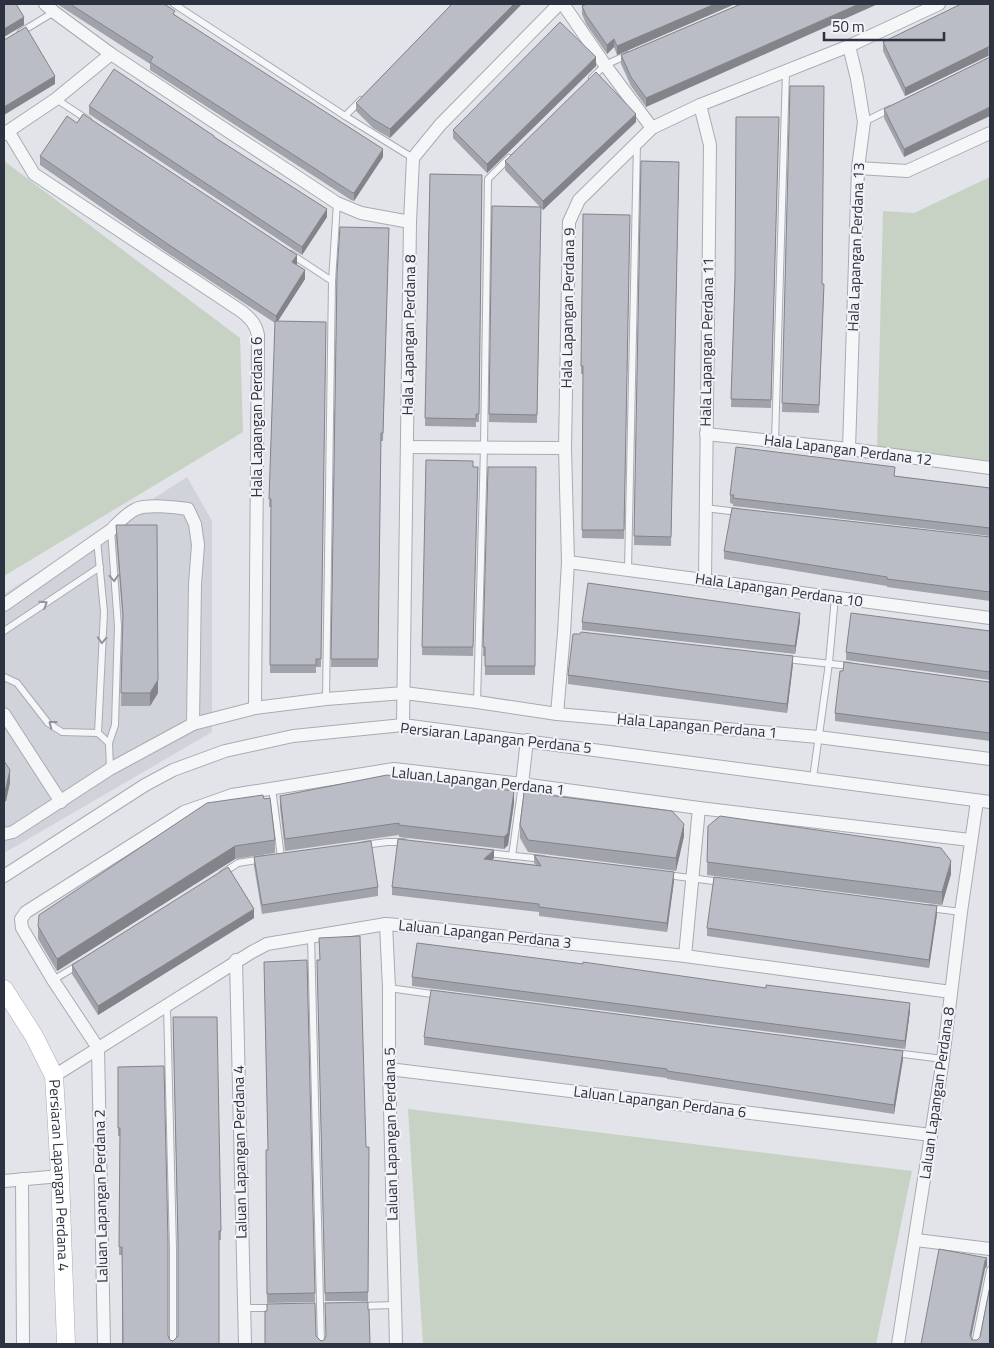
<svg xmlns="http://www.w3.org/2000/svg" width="994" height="1348" viewBox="0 0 994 1348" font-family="'Titillium Web',sans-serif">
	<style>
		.built { fill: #d1d3db }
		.green { fill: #c7d2c4 }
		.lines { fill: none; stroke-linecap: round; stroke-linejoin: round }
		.lane-casing { stroke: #a8abb3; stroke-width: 8 }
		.street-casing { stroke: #a8abb3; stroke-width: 14 }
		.secondary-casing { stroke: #a8abb3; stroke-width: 19 }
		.lane { stroke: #f5f6f8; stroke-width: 6 }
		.street { stroke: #f5f6f8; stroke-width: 12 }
		.secondary { stroke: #fff; stroke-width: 18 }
		.wall { fill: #a0a3a9 }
		.shaded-wall { fill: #82848a }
		.building { fill: #babdc5; stroke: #82848a }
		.oneway { stroke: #90949c }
		.labels { text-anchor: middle; stroke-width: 4; stroke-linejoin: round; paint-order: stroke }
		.street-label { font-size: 15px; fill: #2c323f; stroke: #f2f3f7 }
	</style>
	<rect width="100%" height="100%" fill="#e2e4e9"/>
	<polygon class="built" points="187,477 212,521 212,732 4,853 4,594"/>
	<g class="green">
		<polygon points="4,161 240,338 243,432 4,576"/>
		<polygon points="990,177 990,461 877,448 883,211 914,213"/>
		<polygon points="408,1109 912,1171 876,1344 423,1344"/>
	</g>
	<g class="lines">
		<g class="lane-casing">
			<g id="lane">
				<polyline points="174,4 345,116 413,158"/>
				<polyline points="21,32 54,12"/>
				<polyline points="592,78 605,65 627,55"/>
				<polyline points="56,99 88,120"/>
				<polyline points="345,116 361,100"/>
				<polyline points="864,122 890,109"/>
				<polyline points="291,254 332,281 326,699"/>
				<polyline points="332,281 337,203"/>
				<polyline points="775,441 786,71"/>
				<polyline points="705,508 738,512"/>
				<polyline points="97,540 104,612 98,733"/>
				<polyline points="628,570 637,143"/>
				<polyline points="4,631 100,567"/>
				<polyline points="786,659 850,666"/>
				<polyline points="4,677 17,683 48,723 62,732 98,733 109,743"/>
				<polyline points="477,702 484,447 488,179 509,158"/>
				<polyline points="110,769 109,743 115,725 118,626 111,531"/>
				<polyline points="813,778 829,663 835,597"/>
				<polyline points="272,788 281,857"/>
				<polyline points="364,845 387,842 404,842"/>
				<polyline points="488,853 543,859"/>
				<polyline points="512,856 522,784"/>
				<polyline points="223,873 238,863 263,859"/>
				<polyline points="667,875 721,882"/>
				<polyline points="930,908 961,912"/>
				<polyline points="311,936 321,1344"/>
				<polyline points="53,980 80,964"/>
				<polyline points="389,988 439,995"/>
				<polyline points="167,1006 173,1249 173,1344"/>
				<polyline points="895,1053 943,1059"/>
				<polyline points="361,1306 395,1305"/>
				<polyline points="244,1308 276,1308"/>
				<polyline points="975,1344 990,1270"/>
			</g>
		</g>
		<g class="street-casing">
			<g id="street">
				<polyline points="45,4 54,12 111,54 337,203 361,213 410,222"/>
				<polyline points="563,4 605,65 652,128"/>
				<polyline points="849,46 857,79 864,122 858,168 849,449"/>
				<polyline points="700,105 710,145 705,580"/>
				<path d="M8,131L34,174L241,311C250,318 256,324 258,335L255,708"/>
				<polyline points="4,134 56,99 111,54"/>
				<polyline points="858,168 907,171 990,133"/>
				<polyline points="706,434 849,449 990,468"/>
				<polyline points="408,447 565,448"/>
				<polyline points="568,562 990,618"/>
				<path d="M4,605L111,530C119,522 126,514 136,509C147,504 176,507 188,509L195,524L198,545L195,584L193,724"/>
				<polyline points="4,714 61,802"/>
				<polyline points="557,714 564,633 568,562 565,448 569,222 579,200 652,128 700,105 849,46 939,4"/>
				<polyline points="403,725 410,222 413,158 440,125 559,4"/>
				<polyline points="522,784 527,740"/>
				<polyline points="4,834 13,832 110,769 193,724 255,708 326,699 404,693 477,702 557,714 818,737 990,759"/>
				<polyline points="4,876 145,785 173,770 225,751 293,736 403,725 990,802"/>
				<polyline points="386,924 389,988 389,1069 396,1344"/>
				<polyline points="685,956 699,808"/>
				<polyline points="236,960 245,1344"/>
				<polyline points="389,1069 931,1135"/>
				<polyline points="54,1076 252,952 267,944 386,924 398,925 685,956 951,992"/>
				<polyline points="22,1179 23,1344"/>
				<polyline points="4,1181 60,1176"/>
				<polyline points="916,1240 990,1249"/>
				<polyline points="104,1344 98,1048 53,980 22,928 21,919 26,912 184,812 232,795 394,769 522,784 699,808 970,840"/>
				<polyline points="898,1344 943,1059 961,912 977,801"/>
			</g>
		</g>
		<g class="secondary-casing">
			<g id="secondary">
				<path id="s1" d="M4,989L34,1036L54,1076L60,1176L66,1344"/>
			</g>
		</g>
		<use href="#lane" class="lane"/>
		<use href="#street" class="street"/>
		<use href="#secondary" class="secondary"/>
	</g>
	<g class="wall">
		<polygon points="57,4 164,4 175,15 383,157 354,201 351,200 150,70 150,64"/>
		<polygon points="452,4 390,138 373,128 356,111 356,103"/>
		<polygon points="735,4 617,55 614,47 607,54 586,24 582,14 582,6"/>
		<polygon points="741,4 646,107 631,86 621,64 621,55"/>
		<polygon points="990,4 990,56 988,56 905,96 883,51 883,42"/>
		<polygon points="990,57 904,157 884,118 884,109"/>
		<polygon points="596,66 487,173 453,138 453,130"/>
		<polygon points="790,86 822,284 824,292 819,413 782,412"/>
		<polygon points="89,106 214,137 327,217 302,255 89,114"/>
		<polygon points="779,117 771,408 731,407 735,278"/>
		<polygon points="636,122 543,210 541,208 537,423 489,422 492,206 540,207 505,170 505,161"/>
		<polygon points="40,156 297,264 296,264 305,279 278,321 326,322 321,667 316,667 316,673 270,673 271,507 269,507 275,323 169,254 40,165"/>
		<polygon points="641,161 679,162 671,546 634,545"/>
		<polygon points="430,174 482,175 479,422 476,422 476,427 425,426"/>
		<polygon points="630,215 624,539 582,538 583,374 581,374 581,366"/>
		<polygon points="389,228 383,441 381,441 378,667 331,667 337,273"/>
		<polygon points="426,460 473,467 478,467 473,656 422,655"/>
		<polygon points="488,467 536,467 535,675 485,675 485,656 483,656"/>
		<polygon points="895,476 990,488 990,536 733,506 733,504 730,503 730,495"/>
		<polygon points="116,525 158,693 150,706 121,706 123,622 116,537"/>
		<polygon points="990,537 990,601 887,587 887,586 724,559 724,551"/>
		<polygon points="800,621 795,654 582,630 582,622"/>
		<polygon points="990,631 990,680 846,660 846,652"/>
		<polygon points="793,664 787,713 568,684 568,675"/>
		<polygon points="990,681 990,741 835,721 835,713"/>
		<polygon points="280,796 514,803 508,845 504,849 399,837 399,835 285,851 280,808"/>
		<polygon points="207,803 275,840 275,853 235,859 57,971 38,939 38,926"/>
		<polygon points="520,825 684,836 676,871 528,852 520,838"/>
		<polygon points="708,826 951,874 942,905 707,875"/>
		<polygon points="534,855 674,881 667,932 539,916 539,912 392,895 392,887 494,858 492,860 536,865 534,863"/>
		<polygon points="254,857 378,887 378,896 262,914 254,866"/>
		<polygon points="937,914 929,968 707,936 707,928"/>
		<polygon points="254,918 98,1015 72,974 72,965"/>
		<polygon points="307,960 315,1302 267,1303 266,1150 268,1150"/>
		<polygon points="317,960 366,1147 369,1147 368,1301 325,1301"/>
		<polygon points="412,977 910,1011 905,1049 412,986"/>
		<polygon points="173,1017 221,1231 221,1240 219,1240 219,1344 122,1344 122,1255 119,1255 120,1136 118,1136 118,1067 168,1336 170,1340 173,1341 178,1336 178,1249"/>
		<polygon points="424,1037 903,1059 894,1114 667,1079 667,1078 424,1045"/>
	</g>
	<g class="shaded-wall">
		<polygon points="514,4 522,4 390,138 390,129"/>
		<polygon points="715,4 735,4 617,55 617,46"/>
		<polygon points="859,4 878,4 646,107 646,98"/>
		<polygon points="24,17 24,25 4,37 4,29"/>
		<polygon points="614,39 614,47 607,54 607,45"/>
		<polygon points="988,47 988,56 905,96 905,88"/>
		<polygon points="596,57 596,66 487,173 487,164"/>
		<polygon points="55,76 55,84 4,115 4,107"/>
		<polygon points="990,107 990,116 904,157 904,149"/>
		<polygon points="636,114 636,122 543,210 543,201"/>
		<polygon points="383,149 383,157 354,201 354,193"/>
		<polygon points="327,209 327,217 302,255 302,247"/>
		<polygon points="297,255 297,264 292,270 292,262"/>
		<polygon points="305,270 305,279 276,324 276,316"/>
		<polygon points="800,613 800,621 795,654 795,646"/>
		<polygon points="793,656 793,664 787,713 787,704"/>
		<polygon points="158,680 158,693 150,706 150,693"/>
		<polygon points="10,770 10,783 6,801 4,802 4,790"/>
		<polygon points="514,791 514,803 508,845 504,849 504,837"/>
		<polygon points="684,824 684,836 676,871 676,858"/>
		<polygon points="235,846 235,859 57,971 57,959"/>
		<polygon points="494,850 494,858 484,868 484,859"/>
		<polygon points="951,861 951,874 942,905 942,892"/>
		<polygon points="674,872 674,881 667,932 667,923"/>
		<polygon points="937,906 937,914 929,968 929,960"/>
		<polygon points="254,909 254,918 98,1015 98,1006"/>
		<polygon points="910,1003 910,1011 905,1049 905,1041"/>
		<polygon points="903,1051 903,1059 894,1114 894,1105"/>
		<polygon points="987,1258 987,1266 985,1269 970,1343 970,1335 985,1261"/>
	</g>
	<g class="building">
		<polygon points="4,4 16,4 24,17 4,29"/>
		<polygon points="70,4 164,4 175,11 173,14 383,149 354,193 351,192 150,62 153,57"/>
		<polygon points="452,4 514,4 390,129 373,119 356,103"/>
		<polygon points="587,4 715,4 617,46 614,39 607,45 586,15 582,6"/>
		<polygon points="741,4 859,4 646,98 631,77 621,55"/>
		<polygon points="961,4 990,4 990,47 988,47 905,88 883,42"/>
		<polygon points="560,22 596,57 487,164 453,130"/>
		<polygon points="26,27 55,76 4,107 4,39 6,39"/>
		<polygon points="990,57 990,107 904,149 884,109"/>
		<polygon points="114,69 214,136 214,137 327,209 302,247 89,106"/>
		<polygon points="596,72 636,114 543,201 505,161"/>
		<polygon points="790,86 824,86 822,284 824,284 819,405 782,403"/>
		<polygon points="83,114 297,255 292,262 305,270 276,316 169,245 40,156 67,116 77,123"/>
		<polygon points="736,117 779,117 771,400 731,399 735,278"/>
		<polygon points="641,161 679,162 671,537 634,536"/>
		<polygon points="430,174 482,175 479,414 476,414 476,419 425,418"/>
		<polygon points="492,206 541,207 537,415 489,414"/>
		<polygon points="583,214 630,215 624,530 582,530 583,366 581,366"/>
		<polygon points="340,227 389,228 383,433 381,433 378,659 331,659 337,273"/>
		<polygon points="275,321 326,322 321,659 316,659 316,665 270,665 271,499 269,499"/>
		<polygon points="736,447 895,467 894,476 990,488 990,528 733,498 734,495 730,495"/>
		<polygon points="426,460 473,461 473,467 478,467 473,647 422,647"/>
		<polygon points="488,467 536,467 535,666 485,666 485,647 483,647"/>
		<polygon points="732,508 990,537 990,592 887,579 887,577 724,551"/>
		<polygon points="116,525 157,525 158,680 150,693 121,693 123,614"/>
		<polygon points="588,583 800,613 795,646 582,622"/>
		<polygon points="851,613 990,631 990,672 846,652"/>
		<polygon points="581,632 793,656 787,704 568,675 573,634 580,634"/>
		<polygon points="844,662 989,682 990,681 990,733 835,713 840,671 843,671"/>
		<polygon points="4,761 10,770 6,788 4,790"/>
		<polygon points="387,775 514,791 508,833 504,837 399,825 399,823 285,839 280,796"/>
		<polygon points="524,792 672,811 684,824 676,858 528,840 520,825"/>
		<polygon points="263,795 264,799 270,798 275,840 235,846 57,959 38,926 39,915 207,803"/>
		<polygon points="720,816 941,848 951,861 942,892 707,862 708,826"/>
		<polygon points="398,839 494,850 484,859 541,866 534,855 674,872 667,923 539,907 539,904 392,887"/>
		<polygon points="371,841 378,887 262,905 254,857"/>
		<polygon points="228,867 254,909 98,1006 72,965"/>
		<polygon points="714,877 937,906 929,960 707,928"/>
		<polygon points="360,936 366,1147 369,1147 368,1292 325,1293 317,960 320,960 319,938"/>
		<polygon points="417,943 583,964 583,962 766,988 766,985 910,1003 905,1041 412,977"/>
		<polygon points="307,960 315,1293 267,1294 266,1150 268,1150 264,962"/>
		<polygon points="431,990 903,1051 894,1105 667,1071 667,1069 424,1037"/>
		<polygon points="173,1017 217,1017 221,1231 219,1231 219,1344 123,1344 122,1247 119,1247 120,1128 118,1128 118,1067 164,1066 168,1241 168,1336 170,1340 173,1341 178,1336 178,1240"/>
		<polygon points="939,1249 987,1258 985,1261 970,1335 972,1340 977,1340 980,1337 990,1286 990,1344 921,1344"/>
		<polygon points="368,1302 368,1310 369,1310 370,1344 265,1344 265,1311 267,1311 267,1304 315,1303 316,1336 321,1341 324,1340 326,1336 325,1303"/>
	</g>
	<defs><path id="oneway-chevron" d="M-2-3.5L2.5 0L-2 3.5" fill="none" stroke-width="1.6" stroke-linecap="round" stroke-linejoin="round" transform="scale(1.25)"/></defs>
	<g class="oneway">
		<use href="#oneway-chevron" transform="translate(114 578) rotate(86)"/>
		<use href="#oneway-chevron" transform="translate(44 604) rotate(-33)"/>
		<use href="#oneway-chevron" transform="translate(102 640) rotate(93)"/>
		<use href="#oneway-chevron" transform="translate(52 724) rotate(-143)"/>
	</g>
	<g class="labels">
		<g class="street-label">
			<text transform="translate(856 247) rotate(-88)" y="5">Hala Lapangan Perdana 13</text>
			<text transform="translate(568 308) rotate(-89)" y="5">Hala Lapangan Perdana 9</text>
			<text transform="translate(409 335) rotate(-89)" y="5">Hala Lapangan Perdana 8</text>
			<text transform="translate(707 342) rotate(-89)" y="5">Hala Lapangan Perdana 11</text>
			<text transform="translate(257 417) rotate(-90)" y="5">Hala Lapangan Perdana 6</text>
			<text transform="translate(848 450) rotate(7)" y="5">Hala Lapangan Perdana 12</text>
			<text transform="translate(779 590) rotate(8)" y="5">Hala Lapangan Perdana 10</text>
			<text transform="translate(697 726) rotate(5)" y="5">Hala Lapangan Perdana 1</text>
			<text transform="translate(496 738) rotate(6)" y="5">Persiaran Lapangan Perdana 5</text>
			<text transform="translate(478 781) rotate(6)" y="5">Laluan Lapangan Perdana 1</text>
			<text transform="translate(485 934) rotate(6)" y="5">Laluan Lapangan Perdana 3</text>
			<text transform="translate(937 1093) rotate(-82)" y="5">Laluan Lapangan Perdana 8</text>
			<text transform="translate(660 1102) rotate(7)" y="5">Laluan Lapangan Perdana 6</text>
			<text transform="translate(391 1134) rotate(-91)" y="5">Laluan Lapangan Perdana 5</text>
			<text transform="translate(240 1152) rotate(-91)" y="5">Laluan Lapangan Perdana 4</text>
			<text dy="5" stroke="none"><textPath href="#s1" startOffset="200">Persiaran Lapangan Perdana 4</textPath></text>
			<text transform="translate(101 1196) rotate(-91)" y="5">Laluan Lapangan Perdana 2</text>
		</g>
	</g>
	<rect width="994" height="1348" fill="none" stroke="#2c323f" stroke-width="10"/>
	<path d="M824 32v8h120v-8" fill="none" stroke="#2c323f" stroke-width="2.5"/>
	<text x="832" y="32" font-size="15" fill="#2c323f" stroke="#f2f3f7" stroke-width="4" paint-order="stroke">50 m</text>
</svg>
